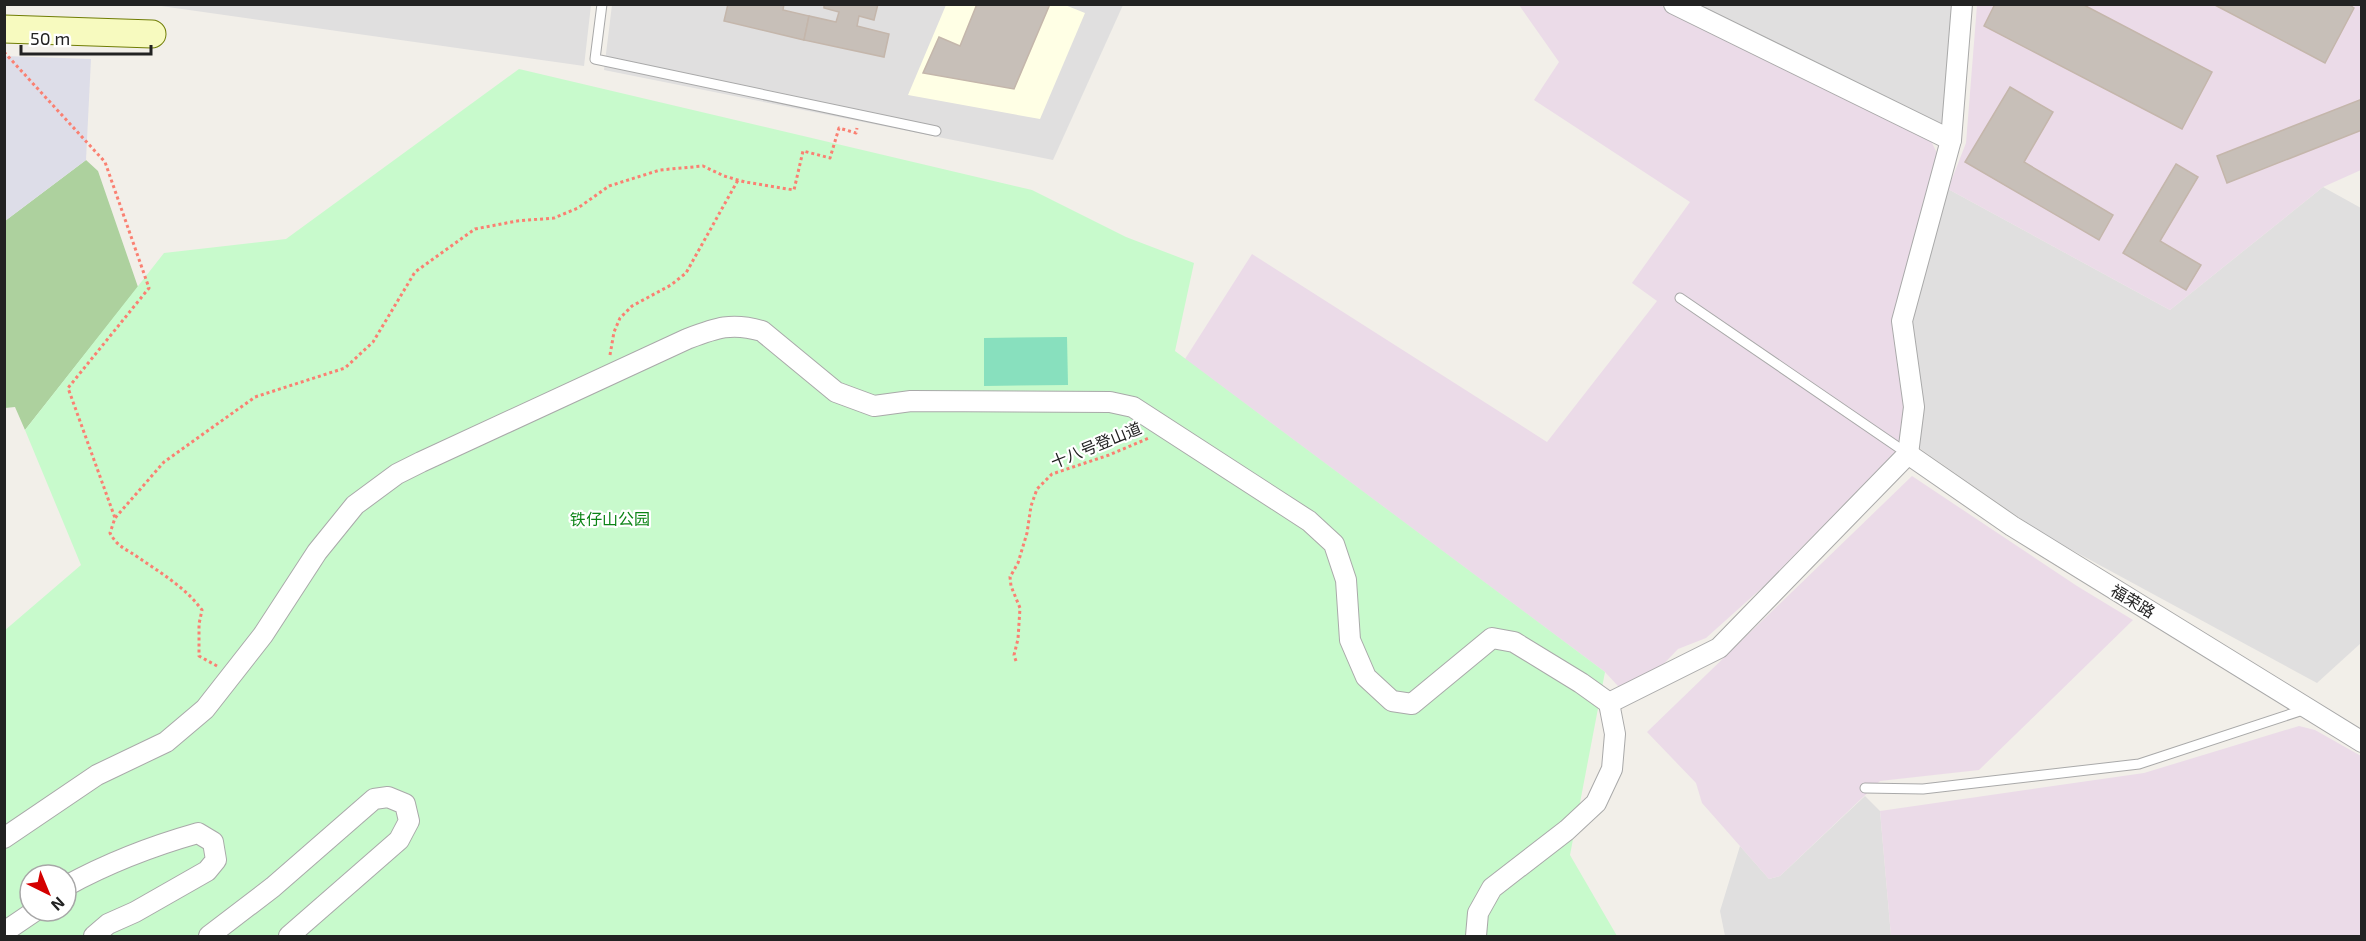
<svg xmlns="http://www.w3.org/2000/svg" width="2366" height="941" viewBox="0 0 2366 941" font-family="'Exo 2','Noto Sans SC',sans-serif">
	<style>
		.residential { fill: #e0dfdf }
		.industrial { fill: #ebdbe8 }
		.education { fill: #ffffe5 }
		.forest { fill: #add19e }
		.park { fill: #c8facc; fill-rule: evenodd }
		.pitch { fill: #88e0be }
		.plaza { fill: #dddde8 }
		.building { fill: #c7bfb8; stroke: #c4b6ab; stroke-width: 1.5 }
		.lines { fill: none; stroke-linecap: round; stroke-linejoin: round }
		.lane-casing { stroke: #a9a9a9; stroke-width: 11 }
		.street-casing { stroke: #a9a9a9; stroke-width: 22 }
		.secondary-casing { stroke: #707d05; stroke-width: 29 }
		.path { stroke: #fa8072; stroke-width: 3; stroke-dasharray: 3 3; stroke-linecap: butt }
		.lane { stroke: #fff; stroke-width: 9 }
		.street { stroke: #fff; stroke-width: 20 }
		.secondary { stroke: #f7fabf; stroke-width: 27 }
		.labels { text-anchor: middle; stroke-width: 4.5; stroke-linejoin: round; paint-order: stroke }
		.street-label { font-size: 16px; fill: #222; stroke: #fff }
		.park-label { font-size: 16px; fill: #0c8416; stroke: #fff }
	</style>
	<rect width="100%" height="100%" fill="#f2efe9"/>
	<g class="residential">
		<polygon points="154,5 591,5 584,66"/>
		<polygon points="612,5 1123,5 1053,160 604,70"/>
		<polygon points="1689,5 1955,5 1944,128"/>
		<polygon points="2323,187 2361,208 2361,643 2317,683 2046,536 1919,448 1924,407 1912,322 1948,189 2170,310"/>
		<polygon points="1865,796 1880,811 1891,936 1725,936 1720,911 1740,846 1769,879 1780,876"/>
	</g>
	<g class="industrial">
		<polygon points="1519,5 1660,5 1931,141 1938,155 1892,322 1905,411 1899,448 1764,586 1706,638 1678,649 1630,699 1605,672 1185,359 1252,254 1547,442 1657,301 1632,283 1690,202 1534,100 1559,62"/>
		<polygon points="1977,5 2361,5 2361,170 2323,187 2170,310 1948,189 1966,143"/>
		<polygon points="1912,476 2077,586 2133,620 1979,770 1880,781 1780,876 1769,879 1702,803 1696,783 1647,732"/>
		<polygon points="2299,726 2315,730 2361,756 2361,936 1891,936 1880,811 2144,773"/>
	</g>
	<polygon class="education" points="946,5 1065,5 1085,13 1040,119 908,95"/>
	<polygon class="forest" points="86,160 98,171 138,287 25,430 15,407 5,408 5,221"/>
	<path class="park" d="M519,69L1032,190L1126,237L1194,263L1175,351L1605,672L1570,855L1617,936H5L4,631L81,565L25,430L164,253L286,239ZM30,875H66V911H30Z"/>
	<polygon class="pitch" points="1067,337 1068,385 984,386 984,338"/>
	<polygon class="plaza" points="5,56 91,59 86,160 5,221"/>
	<g class="building">
		<polygon points="728,4 784,4 783,10 809,16 804,40 724,21"/>
		<polygon points="824,4 878,4 874,20 859,16 857,26 889,34 884,57 804,40 809,16 836,22 839,12 824,8"/>
		<polygon points="977,4 1050,4 1014,89 923,73 939,37 960,46"/>
		<polygon points="1995,4 2082,4 2212,72 2182,129 1984,26"/>
		<polygon points="2213,4 2348,4 2354,8 2325,63"/>
		<polygon points="2010,87 2053,112 2024,162 2113,215 2099,240 1965,162"/>
		<polygon points="2362,99 2362,130 2227,183 2217,156"/>
		<polygon points="2176,164 2198,177 2160,241 2201,265 2186,290 2123,253"/>
	</g>
	<g class="lines">
		<g class="lane-casing">
			<g id="lane">
				<polyline points="602,4 595,59 936,131"/>
				<polyline points="1680,298 1908,454"/>
				<polyline points="1865,788 1923,789 2139,764 2306,709"/>
			</g>
		</g>
		<g class="street-casing">
			<g id="street">
				<polyline points="1674,4 1951,140"/>
				<polyline points="1908,454 2012,526 2362,742"/>
				<polyline points="1609,703 1719,648 1908,454 1914,407 1902,321 1951,140 1962,4"/>
				<path d="M4,838L97,775L166,742L205,709L263,635L317,552L355,505L397,474L421,462L687,339C716,328 731,322 762,331L836,392L874,406L911,401L1110,402L1133,407L1309,521L1334,544L1346,580L1350,640L1366,677L1392,701L1412,704L1492,638L1514,642L1581,683L1609,703L1615,734L1612,769L1596,803L1567,830L1492,888L1478,913L1476,936"/>
				<path d="M66,886C108,863 152,846 198,833L213,842L216,860L207,871L135,912L108,924L94,936"/>
				<polyline points="4,932 35,911"/>
				<polyline points="209,936 273,887 374,799 388,797 405,804 409,821 399,840 289,936"/>
			</g>
		</g>
		<g class="secondary-casing">
			<polyline id="secondary" points="4,29 152,34"/>
		</g>
		<g class="path">
			<polyline points="4,52 105,162 149,288 68,388 115,518"/>
			<polyline points="610,355 614,332 620,318 632,306 671,285 686,273 738,180"/>
			<polyline points="1016,661 1014,655 1018,639 1020,608 1011,586 1010,577 1018,563 1027,533 1031,506 1037,489 1052,474 1109,455 1149,438"/>
			<path d="M217,666L199,656V624L202,610C186,588 161,573 139,558C127,549 118,548 110,533L115,518L164,462L255,397L345,368L373,342L415,272L475,229L517,221L554,218L578,208L609,186L660,170L703,166L724,176L745,182L794,190L803,151L830,158L839,128L856,133L857,128"/>
		</g>
		<use href="#lane" class="lane"/>
		<use href="#street" class="street"/>
		<use href="#secondary" class="secondary"/>
	</g>
	<g class="labels">
		<g class="street-label">
			<text transform="translate(1096 445) rotate(-22)" y="6">十八号登山道</text>
			<text transform="translate(2133 601) rotate(31)" y="6">福荣路</text>
		</g>
		<g class="park-label">
			<text x="610" y="525">铁仔山公园</text>
		</g>
	</g>
	<rect width="2366" height="941" fill="none" stroke="#222222" stroke-width="12"/>
	<g transform="translate(48 893) rotate(137)"><circle r="28" fill="#ffffff" stroke="#a7a7a7" stroke-width="1.5"/>
	<path d="M0-4.5L10 22L0 15L-10 22Z" fill="#d40000"/>
	<text y="-9" font-size="16" font-weight="bold" text-anchor="middle" fill="#222222">N</text>
	</g>
	<path d="M21 45v9h130v-9" fill="none" stroke="#222222" stroke-width="3"/>
	<text x="30" y="45" font-size="18" fill="#222222" stroke="#ffffff" stroke-width="4.5" paint-order="stroke">50 m</text>
</svg>
